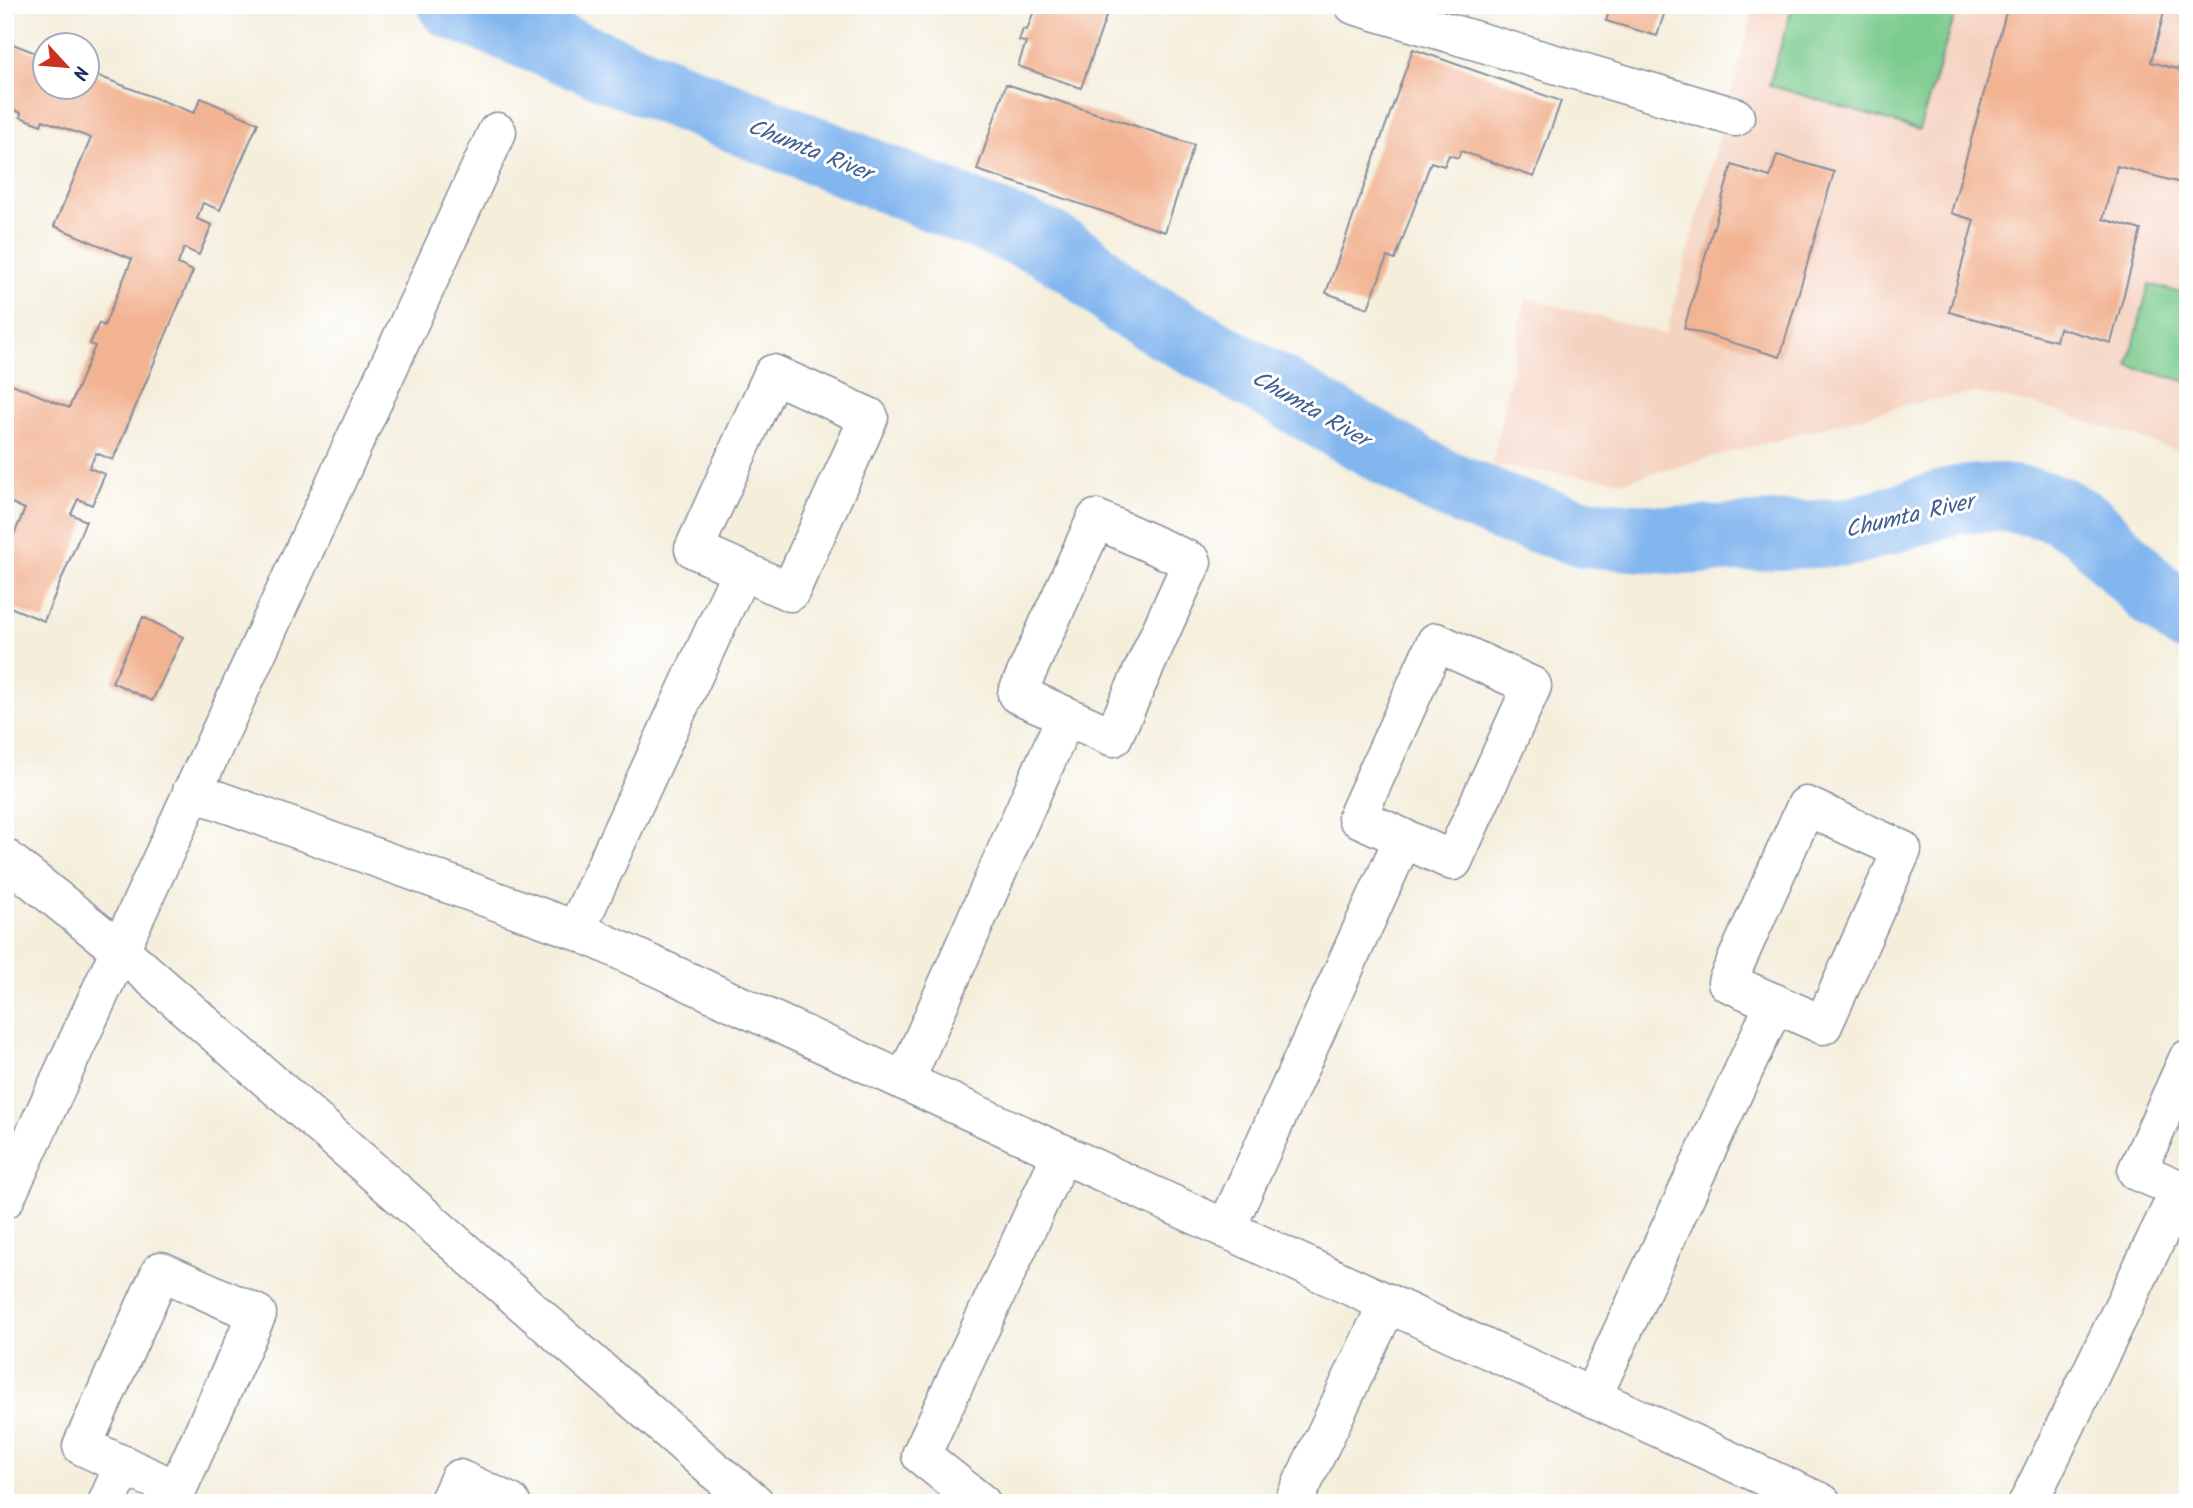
<svg xmlns="http://www.w3.org/2000/svg" width="2193" height="1508" viewBox="0 0 2193 1508" font-family="Kalam,sans-serif">
	<style>
		.built { fill: #f5d3c1 }
		.garden { fill: #7acb8d; stroke: #4a7d76; stroke-width: 2 }
		.lines { fill: none; stroke-linecap: round; stroke-linejoin: round }
		.river { stroke: #82b6ef; stroke-width: 68 }
		.building { fill: #f2b392 }
		.street-casing { stroke: #888e9c; stroke-width: 41 }
		.street { stroke: #fff; stroke-width: 38 }
		.labels { text-anchor: middle; stroke-width: 6; stroke-linejoin: round; paint-order: stroke }
		.water-label { font-size: 23px; font-style: italic; fill: #3f5e91; stroke: #fff }
	</style>
	<rect width="100%" height="100%" fill="#fff"/>
	<filter id="ink" filterUnits="userSpaceOnUse"><feTurbulence type="fractalNoise" baseFrequency=".0143" numOctaves="2"/><feDisplacementMap in="SourceGraphic" scale="14" xChannelSelector="R" yChannelSelector="G"/><feConvolveMatrix kernelMatrix="1 2 1 2 8 2 1 2 1" color-interpolation-filters="sRGB"/></filter>
	<filter id="wash" filterUnits="userSpaceOnUse"><feTurbulence type="fractalNoise" baseFrequency=".00686" numOctaves="4" result="noise"/><feDisplacementMap in="SourceGraphic" scale="28" xChannelSelector="R" yChannelSelector="G"/><feGaussianBlur stdDeviation="1.57" result="paint"/><feColorMatrix in="noise" values="0 0 0 0 0 0 0 0 0 0 0 0 0 0 0 0 0 1.4 0 .05"/><feComposite in="paint" operator="in"/></filter>
	<g filter="url(#wash)">
		<rect width="100%" height="100%" fill="#f4eedb"/>
		<polygon class="built" points="1755,5 2188,5 2188,454 2036,405 1976,393 1910,404 1624,481 1492,466 1526,298 1666,334"/>
		<g class="garden">
			<polygon points="1793,5 1958,5 1919,130 1769,85"/>
			<polygon points="2149,284 2188,295 2188,382 2128,366"/>
		</g>
		<g class="lines">
			<polyline class="river" points="452,5 1046,243 1081,264 1126,303 1437,480 1509,511 1584,533 1683,541 1851,532 1957,500 1995,497 2032,502 2059,510 2087,526 2155,595 2188,619"/>
		</g>
		<g id="blocks">
			<g class="building">
				<polygon points="1036,5 1110,5 1081,88 1018,66 1026,42 1019,41 1023,29 1027,30"/>
				<polygon points="1611,5 1667,5 1657,36 1606,21"/>
				<polygon points="2008,5 2166,5 2151,62 2188,72 2188,185 2117,166 2103,219 2141,230 2111,343 2059,328 2056,341 1949,312 1974,220 1951,213"/>
				<polygon points="5,41 46,57 46,88 88,88 88,72 194,113 201,98 258,123 220,210 203,203 197,219 212,225 199,255 184,248 178,264 193,271 113,460 96,453 89,468 105,474 92,505 78,499 71,514 86,521 44,621 5,605 5,555 25,509 5,500 5,381 69,408 95,346 90,344 99,323 104,326 132,259 54,226 91,138 43,120 41,125 20,117 21,113 5,106"/>
				<polygon points="1413,49 1561,101 1534,177 1461,151 1458,158 1449,155 1444,166 1431,162 1395,260 1387,257 1368,308 1326,293"/>
				<polygon points="1006,84 1194,145 1165,232 977,170"/>
				<polygon points="1777,155 1834,172 1780,357 1684,328 1732,165 1770,177"/>
				<polygon points="143,617 183,637 152,701 112,682"/>
			</g>
		</g>
	</g>
	<g filter="url(#ink)">
		<use href="#blocks" fill-opacity="0" stroke="#888e9c" stroke-width="2"/>
		<g class="lines">
			<g class="street-casing">
				<g id="street">
					<polyline points="1354,5 1735,117"/>
					<polygon points="773,374 869,417 790,592 694,549"/>
					<polygon points="1096,519 1192,562 1113,737 1017,694"/>
					<polygon points="1436,642 1532,686 1453,861 1357,817"/>
					<polyline points="192,791 576,930 1822,1503"/>
					<polygon points="1806,806 1902,850 1823,1025 1727,982"/>
					<polyline points="5,858 120,950 714,1470 755,1503"/>
					<polyline points="576,930 742,570"/>
					<polyline points="2188,1059 2137,1171 2188,1193"/>
					<polyline points="905,1081 1066,716"/>
					<polyline points="5,1199 497,132"/>
					<polyline points="1226,1229 1403,839"/>
					<polygon points="161,1271 257,1314 177,1490 82,1446"/>
					<polyline points="1592,1397 1775,1003"/>
					<polyline points="107,1503 124,1465"/>
					<polyline points="448,1503 459,1479 511,1503"/>
					<polyline points="981,1503 921,1455 1062,1153"/>
					<polyline points="1293,1503 1388,1303"/>
					<polyline points="2028,1503 2180,1190"/>
				</g>
			</g>
			<use href="#street" class="street"/>
		</g>
	</g>
	<g class="labels">
		<g class="water-label">
			<text transform="translate(810 149) rotate(22)" y="8">Chumta River</text>
			<text transform="translate(1311 408) rotate(30)" y="8">Chumta River</text>
			<text transform="translate(1909 515) rotate(-13)" y="8">Chumta River</text>
		</g>
	</g>
	<rect width="2193" height="1508" fill="none" stroke="#fff" stroke-width="28"/>
	<g transform="translate(66 66) rotate(116)"><circle r="33" fill="#ffffff" stroke="#a4acbf" stroke-width="2"/>
	<path d="M0-5L12 26L0 18L-12 26Z" fill="#c8321e"/>
	<text y="-10" font-size="19" font-weight="bold" text-anchor="middle" fill="#1b2f5e">N</text>
	</g>
</svg>
